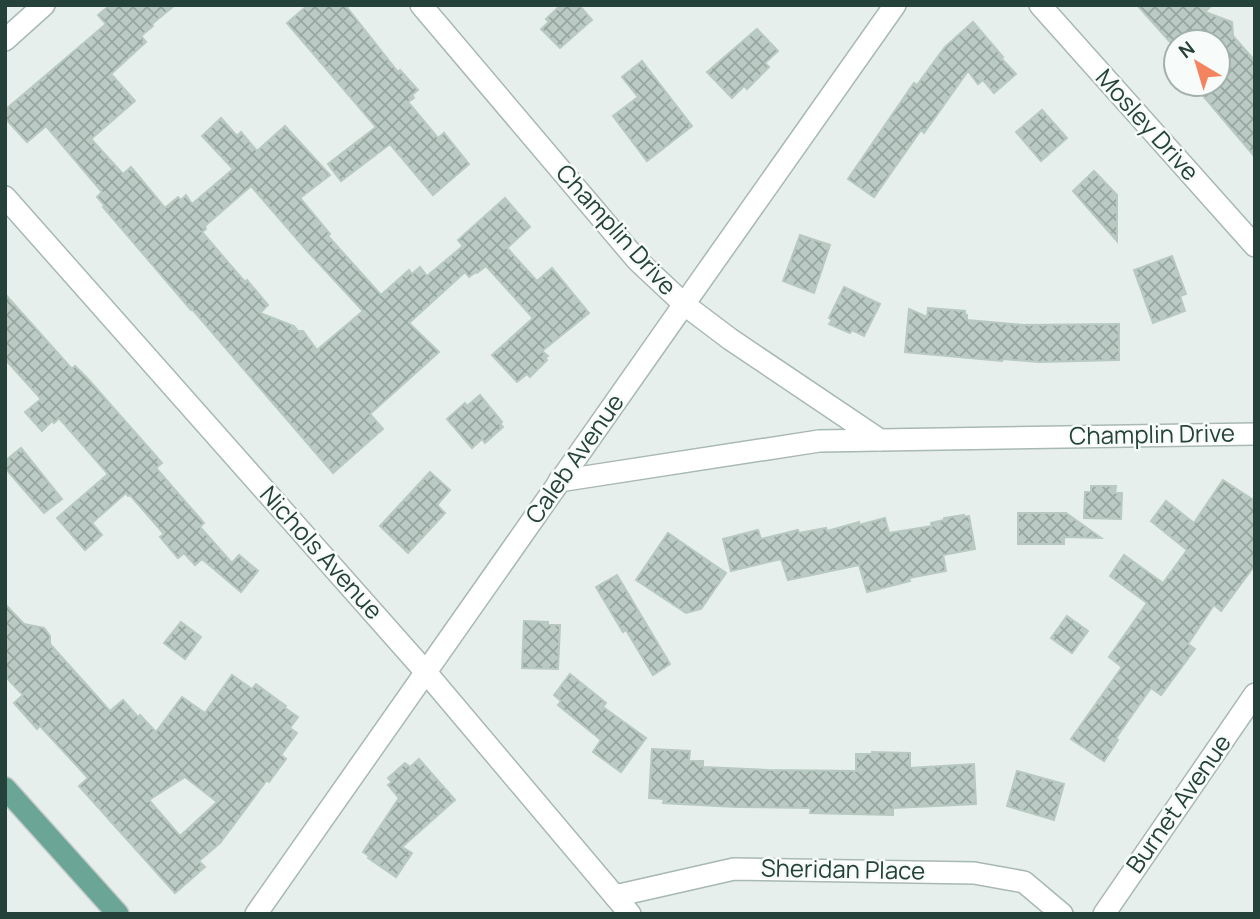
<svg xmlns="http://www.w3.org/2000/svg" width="1260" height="919" viewBox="0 0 1260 919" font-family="Manrope,sans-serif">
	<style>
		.building { fill: url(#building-cross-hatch); stroke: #b8c9c2; stroke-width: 2; fill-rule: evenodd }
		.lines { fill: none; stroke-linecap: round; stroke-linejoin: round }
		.minor-casing { stroke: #a8b8b2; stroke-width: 24 }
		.major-casing { stroke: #c2cac8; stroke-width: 24 }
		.minor { stroke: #fff; stroke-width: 21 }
		.major { stroke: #6aa596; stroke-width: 21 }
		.labels { text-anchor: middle; stroke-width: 5; stroke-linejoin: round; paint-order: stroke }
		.street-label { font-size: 24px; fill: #24423a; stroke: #f7fbf9 }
	</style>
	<defs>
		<pattern id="building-cross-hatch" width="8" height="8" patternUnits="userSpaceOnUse" patternTransform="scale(1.75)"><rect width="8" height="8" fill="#bbcac4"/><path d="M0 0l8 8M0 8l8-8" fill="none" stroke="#98a6a0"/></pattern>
	</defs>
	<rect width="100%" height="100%" fill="#e6efeb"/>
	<g class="building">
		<path d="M110,5H175L152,24L153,26L141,36L146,42L111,74L135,101L91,139L123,174L131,167L165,208L178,197L181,200L186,195L192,204L233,169L202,136L221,118L237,136L241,132L257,151L285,126L330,175L300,198L330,234L328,236L381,295L409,270L412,274L420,267L427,276L463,246L458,240L505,198L530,227L507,248L537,281L552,268L589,313L542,351L548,356L545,358L547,360L530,377L527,374L517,382L492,355L533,318L486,266L477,273L476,272L469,277L465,272L409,323L439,352L370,414L383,429L333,473L192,309L191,310L103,207L105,206L97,197L102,192L46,126L27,142L5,118V110L106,24L98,15ZM251,186L309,253L363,311L317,350L303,331H298L294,326L260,313L268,305L247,280L245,282L202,232L206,229L205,226Z"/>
		<polygon points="308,5 345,5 398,72 400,70 418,90 412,95 414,98 408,102 438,138 444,133 469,164 433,195 390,144 341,181 328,164 376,127 287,23"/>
		<polygon points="561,5 579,5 592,20 560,48 541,29 549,22 546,19"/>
		<polygon points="1137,5 1212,5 1205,12 1232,22 1233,36 1255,61 1255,157 1193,84 1218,84 1218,42 1170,42"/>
		<polygon points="973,22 1003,57 1001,58 1016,74 994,93 983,80 978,84 968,71 924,133 921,130 874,197 848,179 914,83 917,85 945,47"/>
		<polygon points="757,29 778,51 765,63 769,67 747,89 744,86 732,98 707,72"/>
		<polygon points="642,61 692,126 647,161 613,116 638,97 622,77"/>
		<polygon points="1042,110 1067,138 1041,161 1016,132"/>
		<polygon points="1094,171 1117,195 1117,241 1073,191"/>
		<polygon points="800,235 830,245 814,293 783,281"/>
		<polygon points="1172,256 1186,294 1180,296 1185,311 1153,323 1134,270"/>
		<polygon points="844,287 880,304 864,336 852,330 850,333 829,324 832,320 829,318"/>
		<polygon points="5,294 72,369 75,366 88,379 162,463 156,468 204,523 200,527 232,563 239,555 258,571 241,592 202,559 195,565 184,553 178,558 160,537 164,534 130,495 128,496 126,493 92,523 102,535 85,550 57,518 108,474 59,418 54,423 52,421 42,431 25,412 41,399 5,359"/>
		<polygon points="928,308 965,311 965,315 967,315 967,320 1023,325 1119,324 1119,360 1039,362 1003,359 1002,361 905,352 909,309 927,317"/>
		<polygon points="480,395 502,422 500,424 503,427 485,443 482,439 472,448 447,419 465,403 467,406"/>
		<polygon points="21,448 62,499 44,513 5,468 5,461"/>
		<polygon points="430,472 450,490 437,505 445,513 408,553 380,526"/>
		<polygon points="1223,480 1255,501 1255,565 1221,611 1214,605 1188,644 1195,649 1161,695 1151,688 1116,738 1118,740 1104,761 1071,739 1122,667 1109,657 1147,603 1110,576 1124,555 1163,583 1187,550 1151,521 1166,501 1194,523"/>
		<polygon points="1091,486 1116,486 1115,493 1122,493 1121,519 1084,518 1085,492 1091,492"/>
		<polygon points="1018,513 1066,513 1101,538 1064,537 1064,544 1018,544"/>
		<polygon points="964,515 964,517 969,516 975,549 943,555 946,571 909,578 910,581 867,592 859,565 788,580 781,559 731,571 723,539 758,530 761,539 798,530 799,533 826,528 827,531 859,522 859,525 885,518 889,533 932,526 931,523 944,520 944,518"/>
		<polygon points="668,533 726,573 701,609 686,613 636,580"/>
		<polygon points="617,575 670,664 653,675 626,630 623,632 596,587"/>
		<path d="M5,604L24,624L44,628L50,636V644L110,711L123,700L138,717L140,715L156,732L182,697L205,713L232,675L252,689L256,684L286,706L285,708L298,717L290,728L297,733L281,755L286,759L269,782L267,780L220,843L199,861L205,867L175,893L79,786L88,778L40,726L37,729L14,703L23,695L5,676ZM185,777L217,802L180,836L149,800Z"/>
		<polygon points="1067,616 1088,631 1072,653 1051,638"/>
		<polygon points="524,621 548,622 548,625 560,625 558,669 522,668"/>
		<polygon points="181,622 201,637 185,659 164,643"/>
		<polygon points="570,674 606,703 603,707 646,738 621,772 593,752 601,740 558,705 561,701 554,695"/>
		<polygon points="652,749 690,751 689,761 703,761 703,767 769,770 856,771 856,754 872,754 872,752 910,753 910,768 974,764 976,804 893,808 893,815 810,813 811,808 737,807 663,803 664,799 649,798"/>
		<polygon points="419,759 455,800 402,847 412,853 396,877 368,858 369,856 363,852 399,798 388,785 392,782 388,778 405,763 410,767"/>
		<polygon points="1017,771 1064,784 1054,820 1007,806"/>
	</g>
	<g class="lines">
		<g class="minor-casing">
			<g id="minor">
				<polyline points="421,5 637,260 685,305 730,339 880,440 1255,434"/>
				<polyline points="1040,5 1255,246"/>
				<polyline points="5,40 44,5"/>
				<polyline points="5,197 424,670 630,914"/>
				<polyline points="559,481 819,441 880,440"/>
				<polyline points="615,896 734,869 974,873 1024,882 1062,914"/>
				<path d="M256,914C467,610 682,308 895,5"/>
				<polyline points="1104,914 1255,694"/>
			</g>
		</g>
		<g class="major-casing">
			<polyline id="major" points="5,788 118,914"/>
		</g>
		<use href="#minor" class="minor"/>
		<use href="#major" class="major"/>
	</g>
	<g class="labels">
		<g class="street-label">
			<text transform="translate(1147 125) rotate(48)" y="8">Mosley Drive</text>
			<text transform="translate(616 230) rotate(48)" y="8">Champlin Drive</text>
			<text transform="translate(1152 435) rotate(-1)" y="8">Champlin Drive</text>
			<text transform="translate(575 459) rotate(-55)" y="8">Caleb Avenue</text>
			<text transform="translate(321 553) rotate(48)" y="8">Nichols Avenue</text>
			<text transform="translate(1179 804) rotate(-55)" y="8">Burnet Avenue</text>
			<text transform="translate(843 870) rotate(1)" y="8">Sheridan Place</text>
		</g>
	</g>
	<rect width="1260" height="919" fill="none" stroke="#24423a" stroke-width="14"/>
	<g transform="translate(1197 63) rotate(322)"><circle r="33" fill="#f7fbf9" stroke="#a3b1ad" stroke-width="2"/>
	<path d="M0-5L12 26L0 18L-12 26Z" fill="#f4845f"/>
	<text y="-10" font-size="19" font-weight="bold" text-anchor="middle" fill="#24423a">N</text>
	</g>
</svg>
